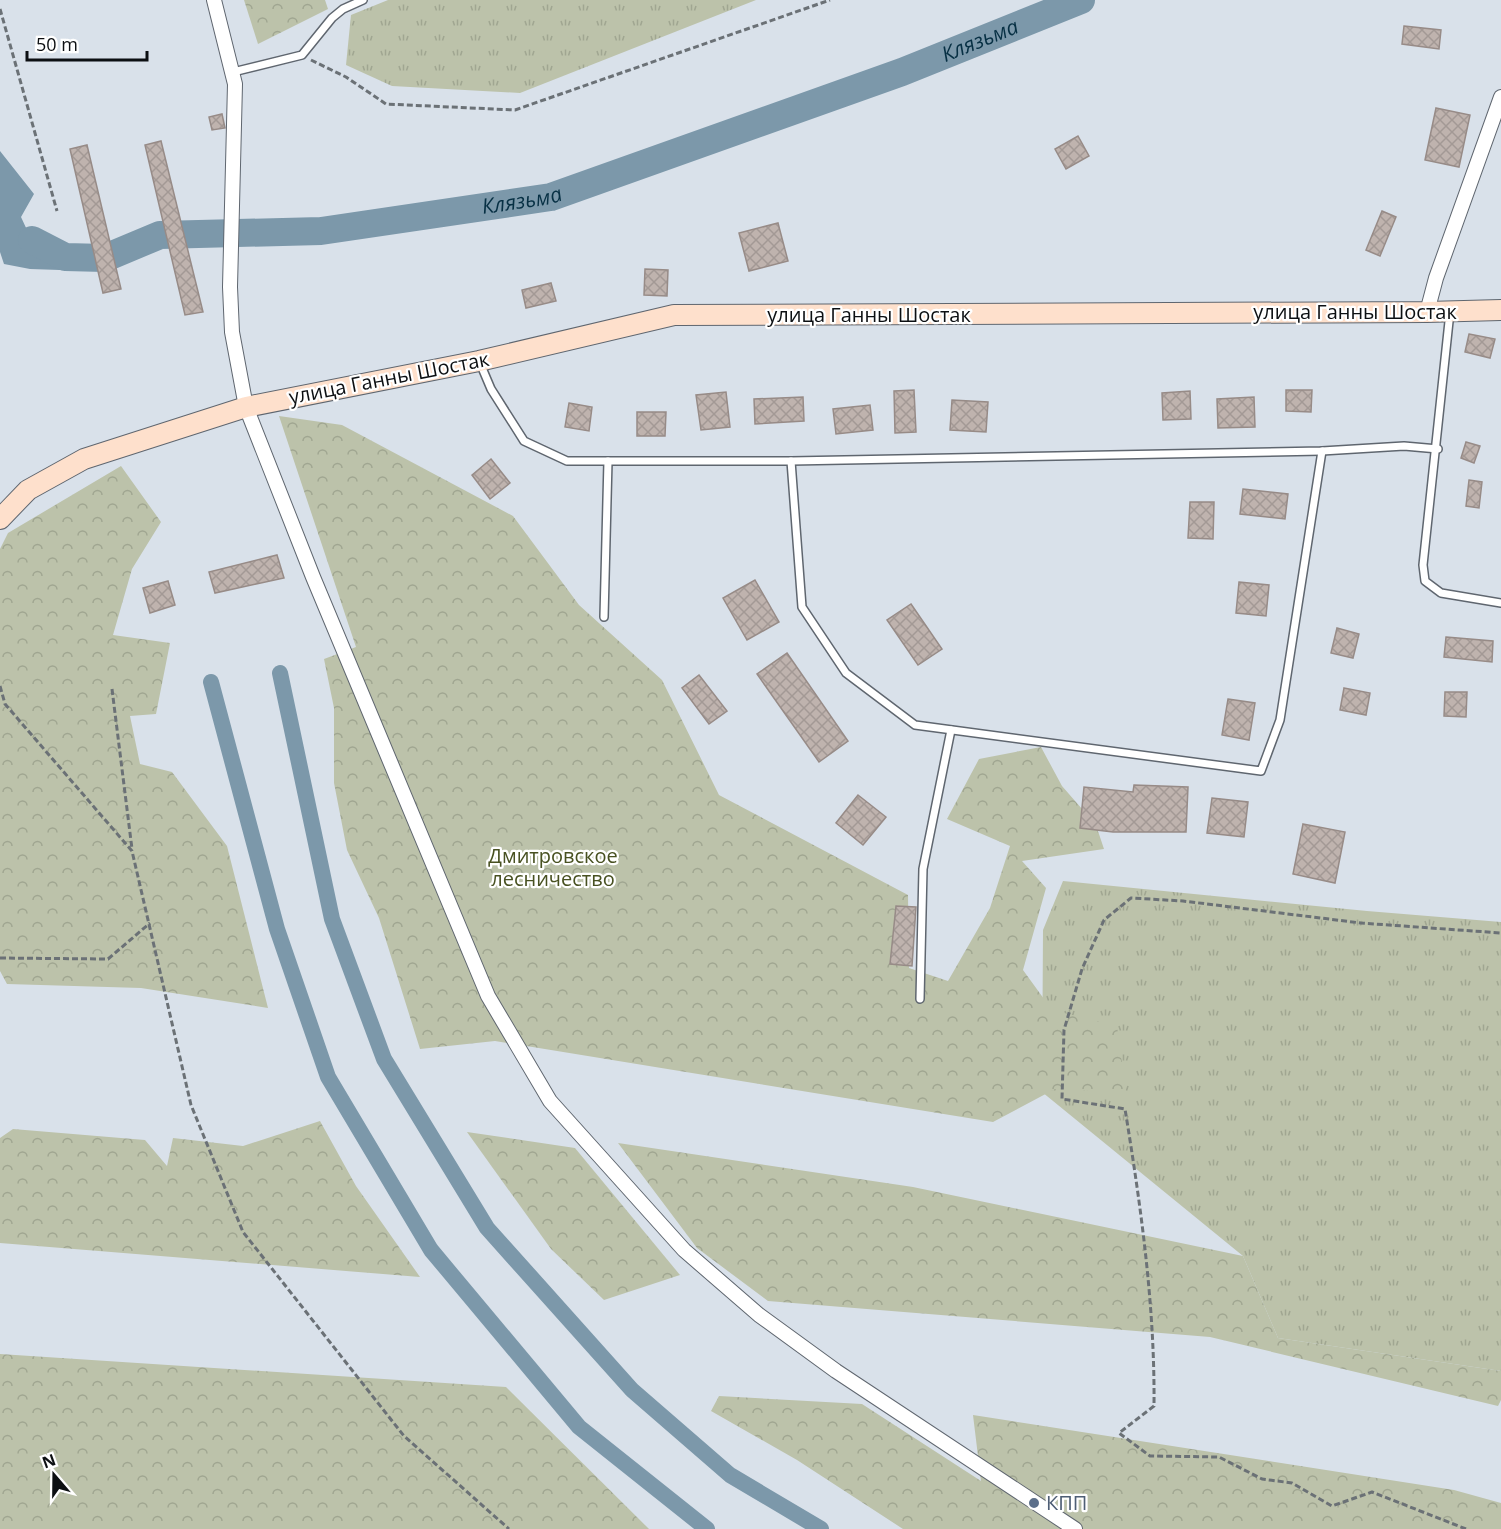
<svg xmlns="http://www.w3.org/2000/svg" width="1501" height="1529" viewBox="0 0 1501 1529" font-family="'Open Sans',sans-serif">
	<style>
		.grass { fill: url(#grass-tufts) }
		.forest { fill: url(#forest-crowns) }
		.water { fill: #7c98aa }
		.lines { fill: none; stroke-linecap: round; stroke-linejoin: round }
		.canal { stroke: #7c98aa; stroke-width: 16 }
		.river { stroke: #7c98aa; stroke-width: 28 }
		.building { fill: url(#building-cross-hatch); stroke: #978b87; stroke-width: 1.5 }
		.service-casing { stroke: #5f666f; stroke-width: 10 }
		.minor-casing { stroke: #5f666f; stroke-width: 16 }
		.secondary-casing { stroke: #5f666f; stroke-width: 22 }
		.path { stroke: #6b7176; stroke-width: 3; stroke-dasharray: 6 3; stroke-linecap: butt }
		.service { stroke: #fff; stroke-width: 7 }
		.minor { stroke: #fff; stroke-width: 14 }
		.secondary { stroke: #fee0cc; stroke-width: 20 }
		.service-dot { fill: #5c6f8a; stroke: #fff; stroke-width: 2 }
		.labels { text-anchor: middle; stroke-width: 4.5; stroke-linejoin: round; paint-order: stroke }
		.street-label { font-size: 20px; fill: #0c0f12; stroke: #fff }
		.park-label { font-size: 20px; fill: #485121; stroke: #fff }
		.service-label { font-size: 20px; fill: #4e5e75; stroke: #fff; text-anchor: start }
		.water-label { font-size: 21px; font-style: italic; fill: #073044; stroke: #fff }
	</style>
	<defs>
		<pattern id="grass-tufts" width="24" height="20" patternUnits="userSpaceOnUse" patternTransform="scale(1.5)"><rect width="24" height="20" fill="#bcc2aa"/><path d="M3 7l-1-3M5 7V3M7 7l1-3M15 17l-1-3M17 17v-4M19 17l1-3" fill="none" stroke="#a0a691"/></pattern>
		<pattern id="forest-crowns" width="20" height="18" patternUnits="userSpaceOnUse" patternTransform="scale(1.5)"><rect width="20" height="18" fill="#bcc2aa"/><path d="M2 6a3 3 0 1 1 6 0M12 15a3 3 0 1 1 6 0" fill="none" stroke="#a0a691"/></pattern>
		<pattern id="building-cross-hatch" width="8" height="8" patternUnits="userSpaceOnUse" patternTransform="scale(1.5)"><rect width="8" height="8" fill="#bfb3ae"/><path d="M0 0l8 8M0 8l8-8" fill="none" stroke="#a39995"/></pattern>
	</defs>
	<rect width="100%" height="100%" fill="#d9e1ea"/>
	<g class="grass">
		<polygon points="388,0 756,0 520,93 392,86 346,65 351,15"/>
		<polygon points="1063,881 1367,911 1501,922 1501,1371 1278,1338 1243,1256 1042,1092 1043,930"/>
	</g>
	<g class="forest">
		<polygon points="244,0 325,0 328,9 258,44"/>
		<polygon points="279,416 342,425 513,516 579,605 662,680 719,795 908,895 909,968 948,981 990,908 1010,846 947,819 979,759 1041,747 1062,786 1096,825 1104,849 1022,861 1046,888 1023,970 1052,1010 1117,1026 1126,1093 1055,1089 993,1122 495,1041 420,1049 379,918 347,850 334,783 334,708 324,659 356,647"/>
		<polygon points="121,466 161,522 132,569 113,635 170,643 156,714 130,716 140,764 172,772 227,846 268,1008 141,988 7,984 0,971 0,549 8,533"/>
		<polygon points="320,1121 356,1186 420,1277 0,1243 0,1138 13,1129 145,1140 167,1166 173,1138 243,1146"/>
		<polygon points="467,1132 575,1148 680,1275 604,1300 551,1249"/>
		<polygon points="618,1143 913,1187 1243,1256 1278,1338 1501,1371 1501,1400 1498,1406 1210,1337 768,1301 697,1248"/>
		<polygon points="0,1354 506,1387 649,1529 0,1529"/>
		<polygon points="719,1396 862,1404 981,1481 973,1415 1454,1490 1501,1503 1501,1529 903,1529 797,1460 711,1411"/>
	</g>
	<polygon class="water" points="0,151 34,194 21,217 27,230 69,248 60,270 30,269 4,264 0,252"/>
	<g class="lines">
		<g class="canal">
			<polyline points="280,673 332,919 384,1059 487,1228 632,1390 730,1475 821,1529"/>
			<polyline points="211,682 277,929 328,1077 431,1250 579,1427 707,1529"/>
		</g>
		<path class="river" id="s1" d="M32,240L65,257L105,258L160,235L321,231L551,197L902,72L1081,0"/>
	</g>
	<g class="building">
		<polygon points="1404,26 1441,30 1439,49 1402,44"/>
		<polygon points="1436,108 1470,115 1459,167 1425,160"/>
		<polygon points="222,114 225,128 212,130 209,117"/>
		<polygon points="1078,136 1089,156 1066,169 1055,149"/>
		<polygon points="161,141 203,312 185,315 145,145"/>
		<polygon points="87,145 121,289 103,293 70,149"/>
		<polygon points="1382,211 1396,217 1380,256 1366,250"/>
		<polygon points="778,223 788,261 749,271 739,233"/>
		<polygon points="645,269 668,270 667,296 644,295"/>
		<polygon points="551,283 556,301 526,308 522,290"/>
		<polygon points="1469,334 1495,339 1490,358 1465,352"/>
		<polygon points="914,390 916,432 895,433 894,391"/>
		<polygon points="1286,390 1312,390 1311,412 1286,411"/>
		<polygon points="1190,391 1191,419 1163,420 1162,393"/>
		<polygon points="726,392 730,427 701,430 696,395"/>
		<polygon points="803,397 804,421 755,424 754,399"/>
		<polygon points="1254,397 1255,427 1218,428 1217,399"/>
		<polygon points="952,400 988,402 986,432 950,430"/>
		<polygon points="569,403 592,407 589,431 565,427"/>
		<polygon points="870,405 873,430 836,434 833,409"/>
		<polygon points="637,412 666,412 665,436 637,436"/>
		<polygon points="1466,442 1480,446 1474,463 1461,458"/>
		<polygon points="491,459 510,483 490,499 472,475"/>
		<polygon points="1469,480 1482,482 1479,508 1466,506"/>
		<polygon points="1243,489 1288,494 1285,519 1240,514"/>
		<polygon points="1190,502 1214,502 1213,539 1188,538"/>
		<polygon points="277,555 284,578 215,593 209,572"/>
		<polygon points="755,580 779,622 747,640 723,598"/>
		<polygon points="168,581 175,605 150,613 143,588"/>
		<polygon points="1239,582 1269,585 1266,616 1236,613"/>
		<polygon points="911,604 942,649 918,665 887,620"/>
		<polygon points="1337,628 1359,634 1353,658 1331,653"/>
		<polygon points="1446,637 1493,641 1492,662 1444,657"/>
		<polygon points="787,653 848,741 819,762 757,674"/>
		<polygon points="699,675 727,711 709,724 682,688"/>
		<polygon points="1344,688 1370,693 1366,715 1340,710"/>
		<polygon points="1445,692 1467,692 1466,717 1444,716"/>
		<polygon points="1228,699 1255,703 1249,740 1222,735"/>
		<polygon points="1134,785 1188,787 1186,832 1113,832 1080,828 1084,787 1133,792"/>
		<polygon points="858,795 886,817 863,845 836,823"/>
		<polygon points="1212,798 1248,802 1244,837 1207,833"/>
		<polygon points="1303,824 1345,832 1335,883 1293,874"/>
		<polygon points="896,906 916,907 912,966 890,964"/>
	</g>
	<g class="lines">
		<g class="service-casing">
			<g id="service">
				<polyline points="233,72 302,55 332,18 343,9 363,0"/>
				<polyline points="1450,312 1423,565 1425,581 1441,593 1501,603"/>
				<polyline points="480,363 491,389 524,441 567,461 791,461 1322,451 1404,446 1438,449"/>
				<polyline points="791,461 802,607 846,673 915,725 1261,771 1280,720 1322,451"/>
				<polyline points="604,617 608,461"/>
				<polyline points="920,999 923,869 951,730"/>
			</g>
		</g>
		<g class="minor-casing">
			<g id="minor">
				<polyline points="214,0 235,84 230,287 232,332 246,407 313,577 488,996 550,1101 684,1250 759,1315 836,1371 1075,1529"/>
				<polyline points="1427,312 1436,278 1501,97"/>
			</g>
		</g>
		<g class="secondary-casing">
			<polyline id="secondary" points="0,519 28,490 84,459 246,407 479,361 674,315 1427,312 1501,310"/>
		</g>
		<g class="path">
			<polyline points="0,9 57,211"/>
			<polyline points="311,60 346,77 386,104 515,110 830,0"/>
			<polyline points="0,686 5,704 132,851 191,1105 243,1232 404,1436 509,1529"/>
			<polyline points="112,689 132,849"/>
			<polyline points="0,958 108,959 150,923"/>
			<path d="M1466,1529L1372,1492L1332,1506L1292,1483L1262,1479L1219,1457L1150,1456L1119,1433L1154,1406C1155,1307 1141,1207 1125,1109L1062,1099L1064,1030L1082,969L1104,920L1131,898L1183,901L1361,923L1501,933"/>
		</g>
		<use href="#service" class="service"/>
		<use href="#minor" class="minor"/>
		<use href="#secondary" class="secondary"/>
	</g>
	<circle class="service-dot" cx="1034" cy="1503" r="6"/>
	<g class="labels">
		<g class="street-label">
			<text x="1355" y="319">улица Ганны Шостак</text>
			<text x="869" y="322">улица Ганны Шостак</text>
			<text transform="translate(389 378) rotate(-11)" y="7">улица Ганны Шостак</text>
		</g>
		<g class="park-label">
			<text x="553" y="863">Дмитровское<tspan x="553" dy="23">лесничество</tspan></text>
		</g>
		<g class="service-label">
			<text x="1046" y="1510">КПП</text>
		</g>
		<g class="water-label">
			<text dy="7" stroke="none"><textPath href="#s1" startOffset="987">Клязьма</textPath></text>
			<text dy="7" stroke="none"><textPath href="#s1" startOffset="501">Клязьма</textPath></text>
		</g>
	</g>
	<g transform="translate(54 1475) rotate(340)" stroke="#ffffff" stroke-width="4.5" paint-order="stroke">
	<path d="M0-4.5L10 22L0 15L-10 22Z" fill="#0c0f12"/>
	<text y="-9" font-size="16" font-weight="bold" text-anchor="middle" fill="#0c0f12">N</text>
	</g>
	<path d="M27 51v9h120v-9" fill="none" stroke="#0c0f12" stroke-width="3"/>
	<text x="36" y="51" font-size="18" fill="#0c0f12" stroke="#ffffff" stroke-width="4.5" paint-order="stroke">50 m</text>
</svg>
